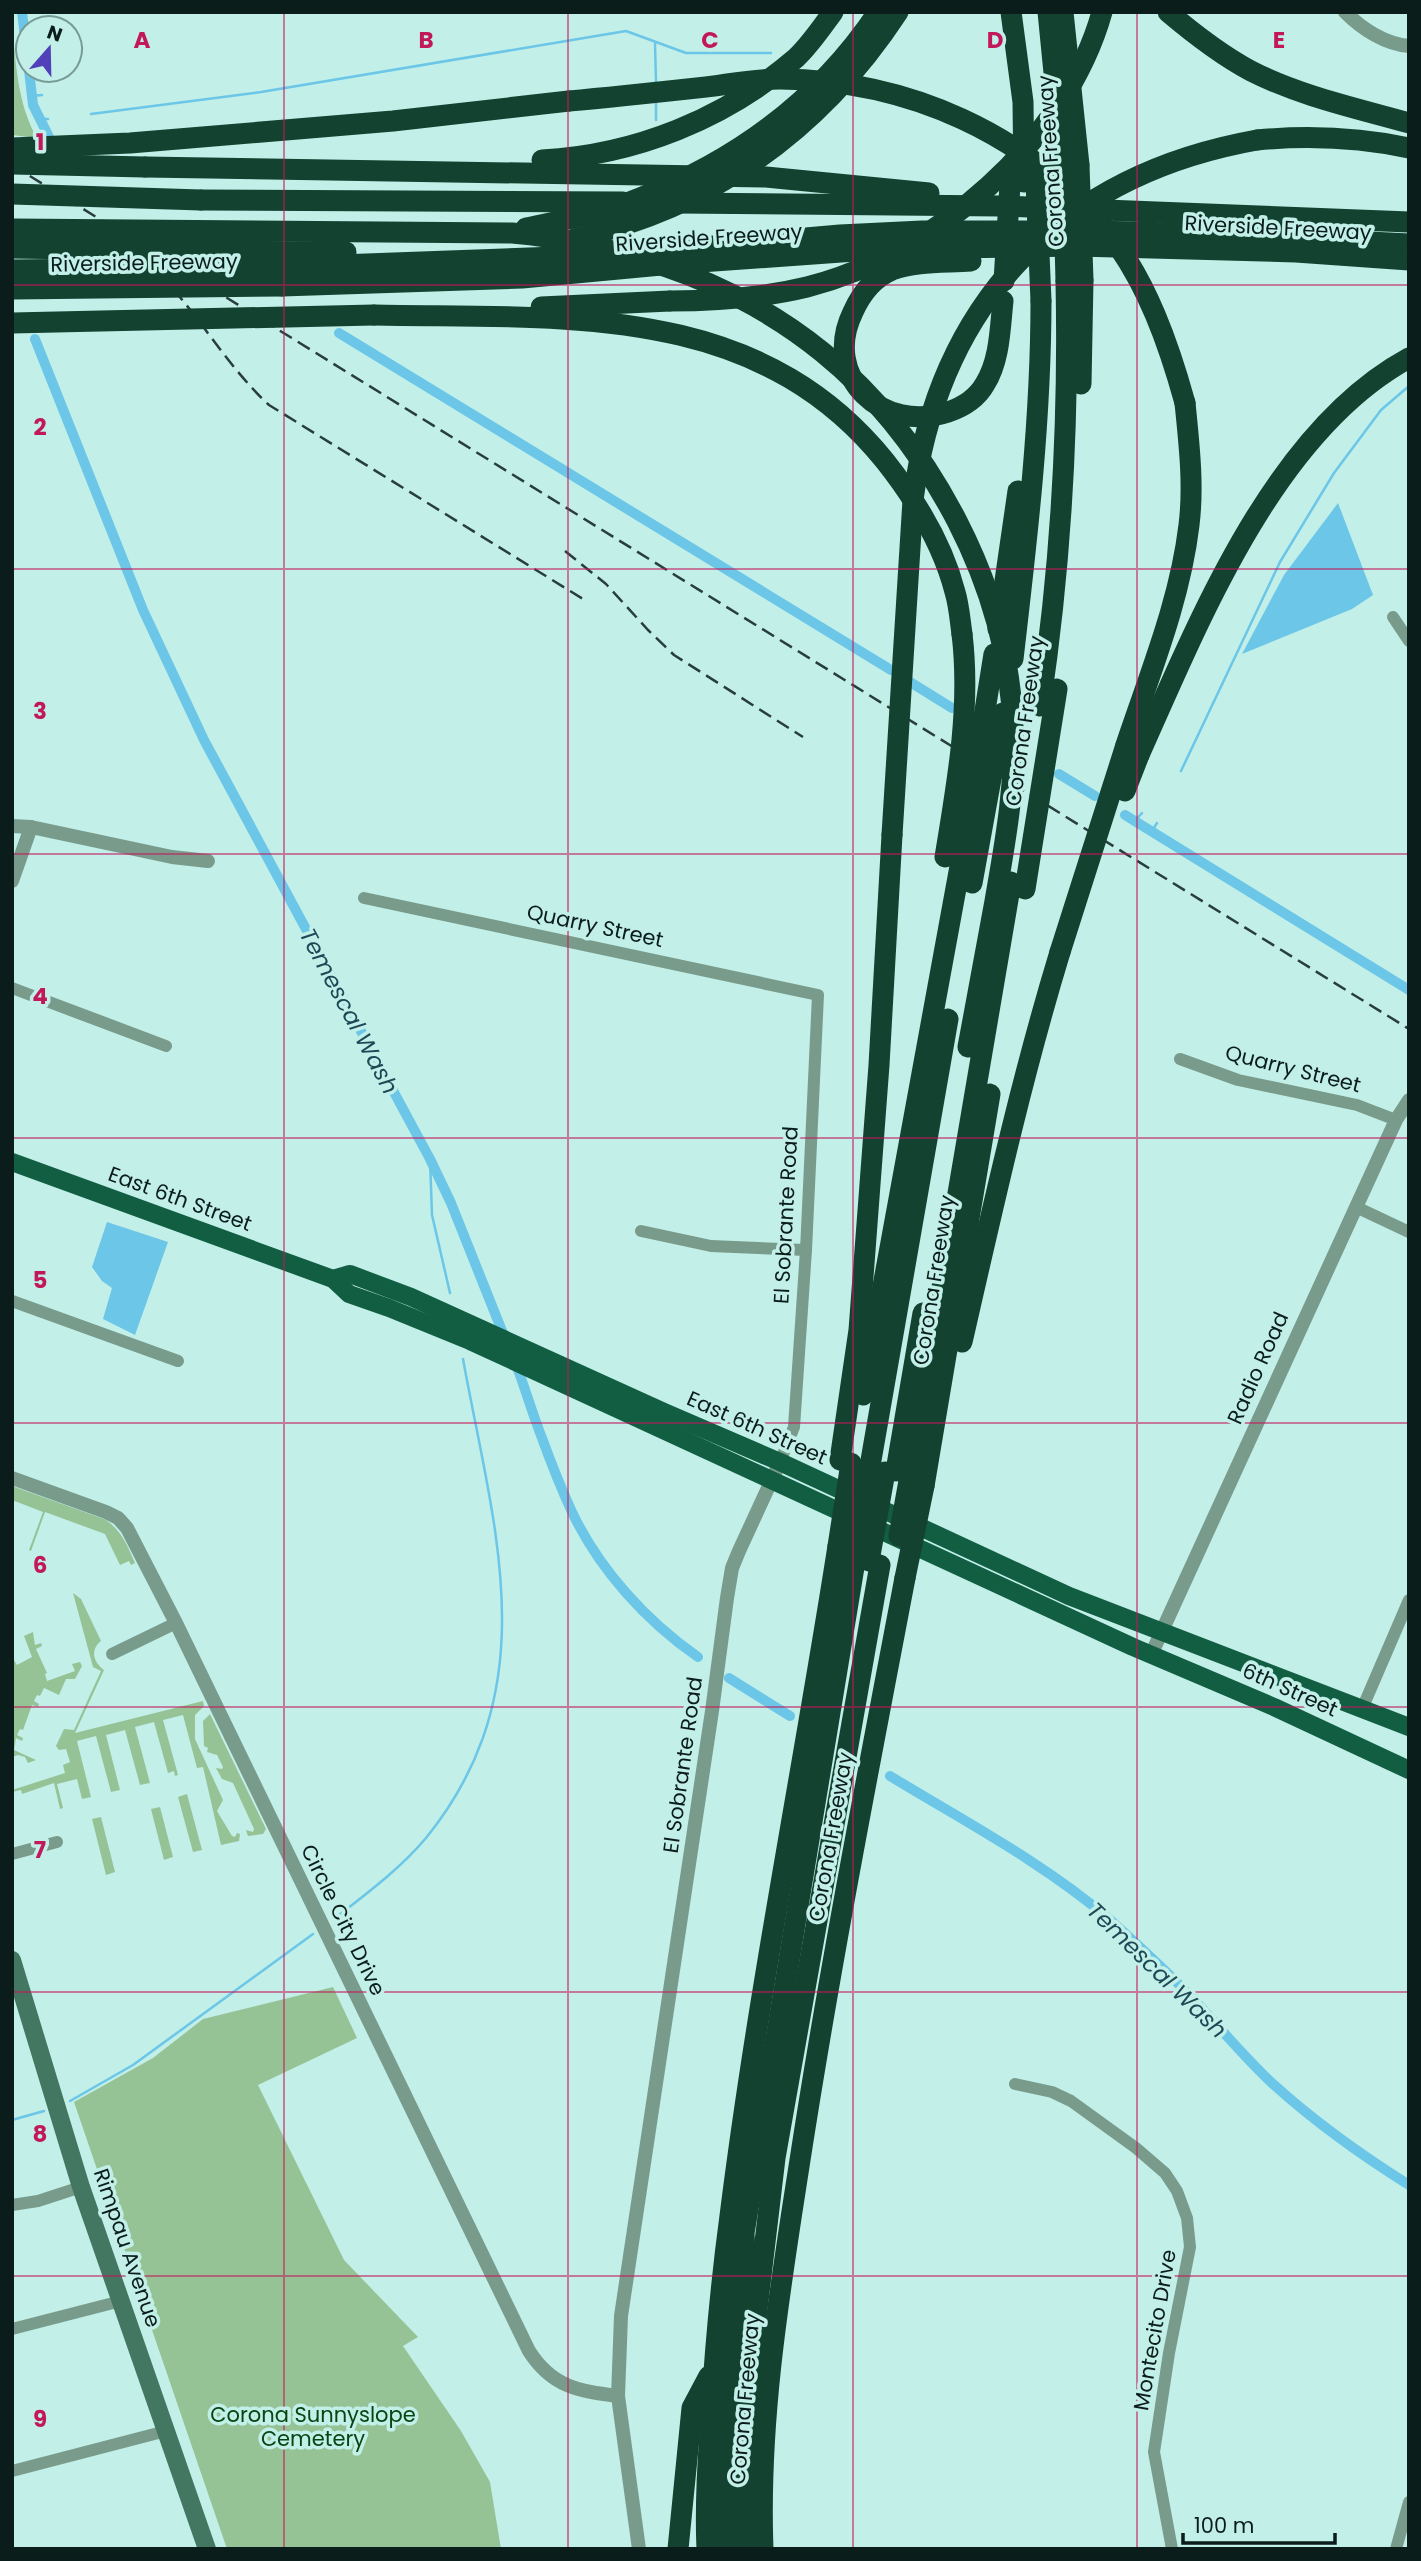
<svg xmlns="http://www.w3.org/2000/svg" width="1421" height="2561" viewBox="0 0 1421 2561" font-family="Poppins,sans-serif">
	<style>
		.green { fill: #96c396 }
		.water { fill: #6bc6e7 }
		.lines { fill: none; stroke-linecap: round; stroke-linejoin: round }
		.stream { stroke: #6bc6e7; stroke-width: 2.5 }
		.canal { stroke: #6bc6e7; stroke-width: 10 }
		.minor { stroke: #799b8b; stroke-width: 12 }
		.tertiary { stroke: #799b8b; stroke-width: 14 }
		.secondary { stroke: #437761; stroke-width: 18 }
		.primary { stroke: #115e43; stroke-width: 18 }
		.motorway { stroke: #144230; stroke-width: 21 }
		.rail { stroke: #283e3b; stroke-width: 2.5; stroke-dasharray: 14 7; stroke-linecap: butt }
		.motorway-bridge { stroke: #144230; stroke-width: 21 }
		.grid { fill: none; stroke: #c2185b; stroke-width: 2; stroke-opacity: 0.55 }
		.labels { text-anchor: middle; stroke-width: 7; stroke-linejoin: round; paint-order: stroke }
		.street-label { font-size: 21px; fill: #0b1d1a; stroke: #c2efe8 }
		.park-label { font-size: 21px; fill: #074611; stroke: #c2efe8 }
		.water-label { font-size: 23px; font-style: italic; fill: #1f4856; stroke: #c2efe8 }
		.grid-label { font-size: 23px; text-anchor: middle; font-weight: bold; fill: #c2185b; stroke: #c2efe8; stroke-width: 7; stroke-linejoin: round; paint-order: stroke }
	</style>
	<rect width="100%" height="100%" fill="#c2efe8"/>
	<g class="green">
		<path d="M12,23C16,63 17,103 37,138L12,135Z"/>
		<path d="M12,1486L104,1519C121,1529 127,1545 135,1563L131,1565L129,1561L120,1565L105,1534L45,1512L31,1551L29,1550L43,1512L12,1500Z"/>
		<path d="M73,1593L81,1599L101,1641C90,1650 93,1662 104,1670L75,1733L203,1701L204,1706L195,1715V1739L223,1800L217,1811L232,1836L235,1837L237,1833L240,1834L239,1841L221,1845L203,1767L197,1768L183,1715L163,1720L178,1775L175,1776L174,1771L168,1773L154,1722L135,1727L150,1783L140,1785L125,1730L106,1735L120,1790L111,1792L96,1736L77,1741L91,1797L82,1799L77,1779L57,1784L63,1808L60,1809L54,1783L22,1794L21,1790L12,1792V1790L65,1773L63,1765L70,1762L66,1749L59,1750L56,1746L64,1729L74,1730L101,1671L93,1667Z"/>
		<polygon points="33,1632 35,1645 41,1643 42,1646 36,1649 47,1673 45,1674 47,1681 75,1671 72,1664 80,1662 82,1666 75,1679 66,1679 59,1695 44,1688 40,1696 37,1695 34,1701 39,1704 38,1707 32,1705 23,1730 20,1729 17,1735 23,1738 22,1741 16,1738 14,1750 36,1760 28,1763 25,1757 18,1755 12,1757 12,1660 14,1660 17,1665 32,1657 24,1636"/>
		<polygon points="210,1714 266,1829 263,1834 248,1836 246,1830 253,1832 254,1829 233,1783 222,1779 216,1768 222,1769 223,1767 217,1755 207,1752 208,1748 204,1746 203,1721"/>
		<polygon points="187,1794 202,1850 193,1852 178,1797"/>
		<polygon points="160,1807 173,1857 164,1860 151,1809"/>
		<polygon points="101,1817 115,1872 106,1875 92,1819"/>
		<polygon points="333,1987 357,2038 258,2085 344,2260 418,2337 403,2346 461,2431 490,2482 501,2549 227,2549 74,2102 153,2058 203,2019"/>
	</g>
	<g class="water">
		<polygon points="1338,503 1373,595 1352,609 1242,654 1284,575"/>
		<polygon points="107,1222 168,1242 135,1335 103,1319 112,1288 102,1281 92,1267"/>
	</g>
	<g class="lines">
		<g class="stream">
			<polyline points="655,44 656,82"/>
			<polyline points="32,96 42,95"/>
			<polyline points="656,99 656,120"/>
			<polyline points="91,114 261,92 626,31 686,53 771,53"/>
			<polyline points="40,119 48,119"/>
			<polyline points="1181,771 1280,562 1334,473 1381,410 1409,386"/>
			<polyline points="1135,821 1142,813"/>
			<polyline points="1152,831 1157,823"/>
			<polyline points="430,1159 432,1215 450,1293"/>
			<path d="M334,1919C366,1894 400,1869 426,1838C548,1687 494,1530 463,1359"/>
			<polyline points="70,2101 133,2065 313,1934"/>
			<polyline points="12,2120 44,2111"/>
		</g>
		<g class="canal">
			<polyline points="22,12 28,63"/>
			<polyline points="29,70 33,105 49,137"/>
			<polyline points="339,333 891,670"/>
			<polyline points="35,339 143,610 204,740 430,1159 451,1203 506,1341"/>
			<polyline points="910,682 952,708"/>
			<polyline points="1059,774 1095,796"/>
			<polyline points="1125,815 1409,990"/>
			<path d="M515,1362C525,1387 532,1413 542,1438C551,1463 561,1488 572,1512C599,1569 646,1621 698,1657"/>
			<polyline points="729,1678 790,1716"/>
			<path d="M890,1776C964,1821 1042,1862 1108,1918C1138,1945 1169,1973 1196,2002C1222,2030 1245,2058 1273,2084C1315,2122 1361,2155 1409,2185"/>
		</g>
		<g class="minor">
			<polyline points="1393,617 1409,641"/>
			<polyline points="364,898 818,995 806,1250 794,1427 780,1462"/>
			<polyline points="12,988 166,1046"/>
			<polyline points="1180,1059 1238,1080 1357,1105 1396,1120"/>
			<polyline points="1356,1207 1409,1232"/>
			<polyline points="641,1231 711,1246 806,1250"/>
			<polyline points="12,1301 178,1361"/>
			<polyline points="112,1654 176,1623"/>
			<polyline points="1362,1709 1409,1600"/>
			<polyline points="12,1854 57,1842"/>
			<polyline points="1015,2084 1052,2092 1071,2101 1136,2148 1165,2173 1177,2191 1187,2218 1190,2247 1169,2353 1154,2452 1172,2549"/>
			<polyline points="12,2205 38,2201 81,2187"/>
			<polyline points="12,2329 121,2301"/>
			<polyline points="12,2471 166,2431"/>
			<polyline points="1396,2549 1409,2502"/>
		</g>
		<g class="tertiary">
			<path d="M1345,12C1362,29 1385,44 1409,46"/>
			<polyline points="12,826 31,827 172,857 208,861"/>
			<polyline points="12,881 31,827"/>
			<path d="M12,1478L106,1512L118,1518L127,1528L176,1623L529,2351C552,2387 578,2391 618,2396"/>
			<polyline points="1151,1655 1396,1120 1409,1100"/>
			<polyline points="639,2549 618,2396 621,2316 712,1711 727,1598 732,1568 739,1551 780,1462"/>
		</g>
		<polyline class="secondary" points="12,1960 81,2187 207,2549"/>
		<g class="primary">
			<polyline points="12,1162 333,1279 349,1294 389,1308 470,1341 1133,1647 1274,1707 1409,1770"/>
			<polyline points="333,1279 350,1274 411,1297 664,1412 780,1462 1069,1596 1409,1727"/>
		</g>
		<g class="motorway">
			<polyline points="1011,12 1023,102 1024,182"/>
			<polyline points="1048,12 1063,164"/>
			<polyline points="1063,12 1079,165"/>
			<path d="M1168,12C1194,34 1221,55 1251,71C1300,96 1356,108 1409,123"/>
			<path d="M1257,140C1310,135 1357,137 1409,148"/>
			<polyline points="12,148 130,143 393,121 569,101"/>
			<path d="M542,160C635,155 725,119 796,58C810,45 822,27 833,12"/>
			<polyline points="145,167 766,177 929,193"/>
			<polyline points="201,200 623,202"/>
			<polyline points="676,203 1001,206 1409,222"/>
			<polyline points="1094,231 1213,234 1409,244"/>
			<polyline points="299,252 346,252"/>
			<path d="M971,261C946,263 916,261 892,270C873,278 861,294 853,312C821,377 883,434 948,412C963,407 977,398 985,384C1000,360 1000,328 1003,301"/>
			<polyline points="284,267 611,255 840,235 922,231 1054,231"/>
			<polyline points="282,286 522,278 672,264 883,249 1078,246 1296,252 1409,260"/>
			<polyline points="541,307 670,301"/>
			<path d="M374,315C561,319 755,300 885,461C915,499 943,545 955,592C959,605 960,620 962,634"/>
			<polyline points="1081,384 1083,280"/>
			<polyline points="998,629 1018,491"/>
			<path d="M1013,659C1027,539 1041,421 1041,301"/>
			<path d="M1040,706C1061,566 1069,423 1066,281"/>
			<path d="M1126,745C1150,673 1180,601 1189,525C1194,485 1189,443 1185,403"/>
			<path d="M1139,755C1199,621 1274,431 1409,358"/>
			<path d="M962,1342C992,1211 1021,1080 1060,952"/>
			<polyline points="863,1395 961,861"/>
			<polyline points="840,1460 859,1330 879,1065 892,835"/>
			<polyline points="870,1466 948,1019"/>
			<polyline points="896,1471 923,1313"/>
			<polyline points="909,1481 1011,882"/>
			<polyline points="924,1486 990,1094"/>
			<polyline points="678,2549 692,2408 709,2376"/>
			<path d="M707,2549C705,2505 708,2460 711,2416C715,2349 721,2283 730,2216C758,1992 803,1770 838,1546"/>
			<polyline points="724,2549 729,2394 745,2254 744,2233 856,1555"/>
			<polyline points="743,2549 743,2478 753,2343 775,2158 880,1565"/>
			<path d="M763,2549C758,2418 780,2289 800,2160C830,1966 868,1772 905,1578"/>
		</g>
		<g class="rail">
			<polyline points="12,165 1409,1029"/>
			<path d="M128,246C186,289 217,357 269,405L583,599"/>
			<polyline points="565,551 606,584 648,630 674,655 803,737"/>
		</g>
		<g class="motorway-bridge">
			<path d="M569,101C614,97 660,92 706,87C730,84 755,79 780,79C907,80 1029,133 1109,234C1147,282 1169,345 1185,403"/>
			<polyline points="12,164 145,167"/>
			<polyline points="1063,164 1066,281"/>
			<polyline points="1079,165 1083,280"/>
			<polyline points="1036,182 1041,301"/>
			<polyline points="12,194 201,200"/>
			<path d="M526,228C564,220 604,213 640,198C737,160 820,99 878,12"/>
			<path d="M12,229L512,233C553,236 592,245 631,256C779,297 886,384 957,521C990,585 1010,654 1013,726C1016,785 1005,843 995,901C986,949 977,998 968,1047"/>
			<path d="M574,239C713,207 820,131 898,12"/>
			<polyline points="12,248 299,252"/>
			<polyline points="12,270 284,267"/>
			<polyline points="1004,281 1010,185"/>
			<polyline points="12,289 282,286"/>
			<path d="M670,301C716,301 762,298 807,287C935,255 1066,141 1102,12"/>
			<polyline points="12,323 374,315"/>
			<polyline points="1125,791 1139,755"/>
			<path d="M892,835L913,500C939,302 1061,175 1257,140"/>
			<path d="M945,857C957,784 971,708 962,634"/>
			<polyline points="961,861 994,654"/>
			<polyline points="972,883 1003,713"/>
			<polyline points="1025,889 1057,689"/>
			<polyline points="1060,952 1126,745"/>
			<polyline points="899,1536 909,1481"/>
			<polyline points="838,1546 851,1463"/>
			<polyline points="857,1547 870,1466"/>
			<polyline points="869,1561 885,1472"/>
			<polyline points="905,1578 924,1486"/>
		</g>
	</g>
	<path class="grid" d="M284,12V2549M568,12V2549M853,12V2549M1137,12V2549M12,285H1409M12,569H1409M12,854H1409M12,1138H1409M12,1423H1409M12,1707H1409M12,1992H1409M12,2276H1409"/>
	<g class="labels">
		<g class="street-label">
			<text transform="translate(1051 161) rotate(-94)" y="7">Corona Freeway</text>
			<text transform="translate(1278 228) rotate(3)" y="7">Riverside Freeway</text>
			<text transform="translate(709 238) rotate(-4)" y="7">Riverside Freeway</text>
			<text transform="translate(144 263) rotate(-1)" y="7">Riverside Freeway</text>
			<text transform="translate(1025 721) rotate(-82)" y="7">Corona Freeway</text>
			<text transform="translate(595 926) rotate(12)" y="7">Quarry Street</text>
			<text transform="translate(1293 1069) rotate(14)" y="7">Quarry Street</text>
			<text transform="translate(180 1199) rotate(20)" y="7">East 6th Street</text>
			<text transform="translate(786 1215) rotate(-87)" y="7">El Sobrante Road</text>
			<text transform="translate(934 1280) rotate(-81)" y="7">Corona Freeway</text>
			<text transform="translate(1258 1368) rotate(-66)" y="7">Radio Road</text>
			<text transform="translate(757 1428) rotate(24)" y="7">East 6th Street</text>
			<text transform="translate(1290 1690) rotate(24)" y="7">6th Street</text>
			<text transform="translate(683 1765) rotate(-82)" y="7">El Sobrante Road</text>
			<text transform="translate(831 1837) rotate(-80)" y="7">Corona Freeway</text>
			<text transform="translate(343 1920) rotate(64)" y="7">Circle City Drive</text>
			<text transform="translate(127 2248) rotate(71)" y="7">Rimpau Avenue</text>
			<text transform="translate(1155 2330) rotate(-80)" y="7">Montecito Drive</text>
			<text transform="translate(745 2399) rotate(-85)" y="7">Corona Freeway</text>
		</g>
		<g class="park-label">
			<text x="313" y="2422">Corona Sunnyslope<tspan x="313" dy="24">Cemetery</tspan></text>
		</g>
		<g class="water-label">
			<text transform="translate(349 1011) rotate(62)" y="8">Temescal Wash</text>
			<text transform="translate(1157 1970) rotate(44)" y="8">Temescal Wash</text>
		</g>
	</g>
	<g class="grid-label">
		<text x="142" y="48">A</text>
		<text x="426" y="48">B</text>
		<text x="710" y="48">C</text>
		<text x="995" y="48">D</text>
		<text x="1279" y="48">E</text>
		<text x="40" y="150">1</text>
		<text x="40" y="435">2</text>
		<text x="40" y="719">3</text>
		<text x="40" y="1004">4</text>
		<text x="40" y="1288">5</text>
		<text x="40" y="1573">6</text>
		<text x="40" y="1858">7</text>
		<text x="40" y="2142">8</text>
		<text x="40" y="2427">9</text>
	</g>
	<rect width="1421" height="2561" fill="none" stroke="#0b1d1a" stroke-width="28"/>
	<g transform="translate(49 49) rotate(20)"><circle r="33" fill="#c2efe8" stroke="#799b96" stroke-width="2"/>
	<path d="M0-5L12 26L0 18L-12 26Z" fill="#5141b9"/>
	<text y="-10" font-size="19" font-weight="bold" text-anchor="middle" fill="#0b1d1a">N</text>
	</g>
	<path d="M1183 2533v10h152v-10" fill="none" stroke="#0b1d1a" stroke-width="3.5"/>
	<text x="1194" y="2533" font-size="21" fill="#0b1d1a" stroke="#c2efe8" stroke-width="5" paint-order="stroke">100 m</text>
</svg>
